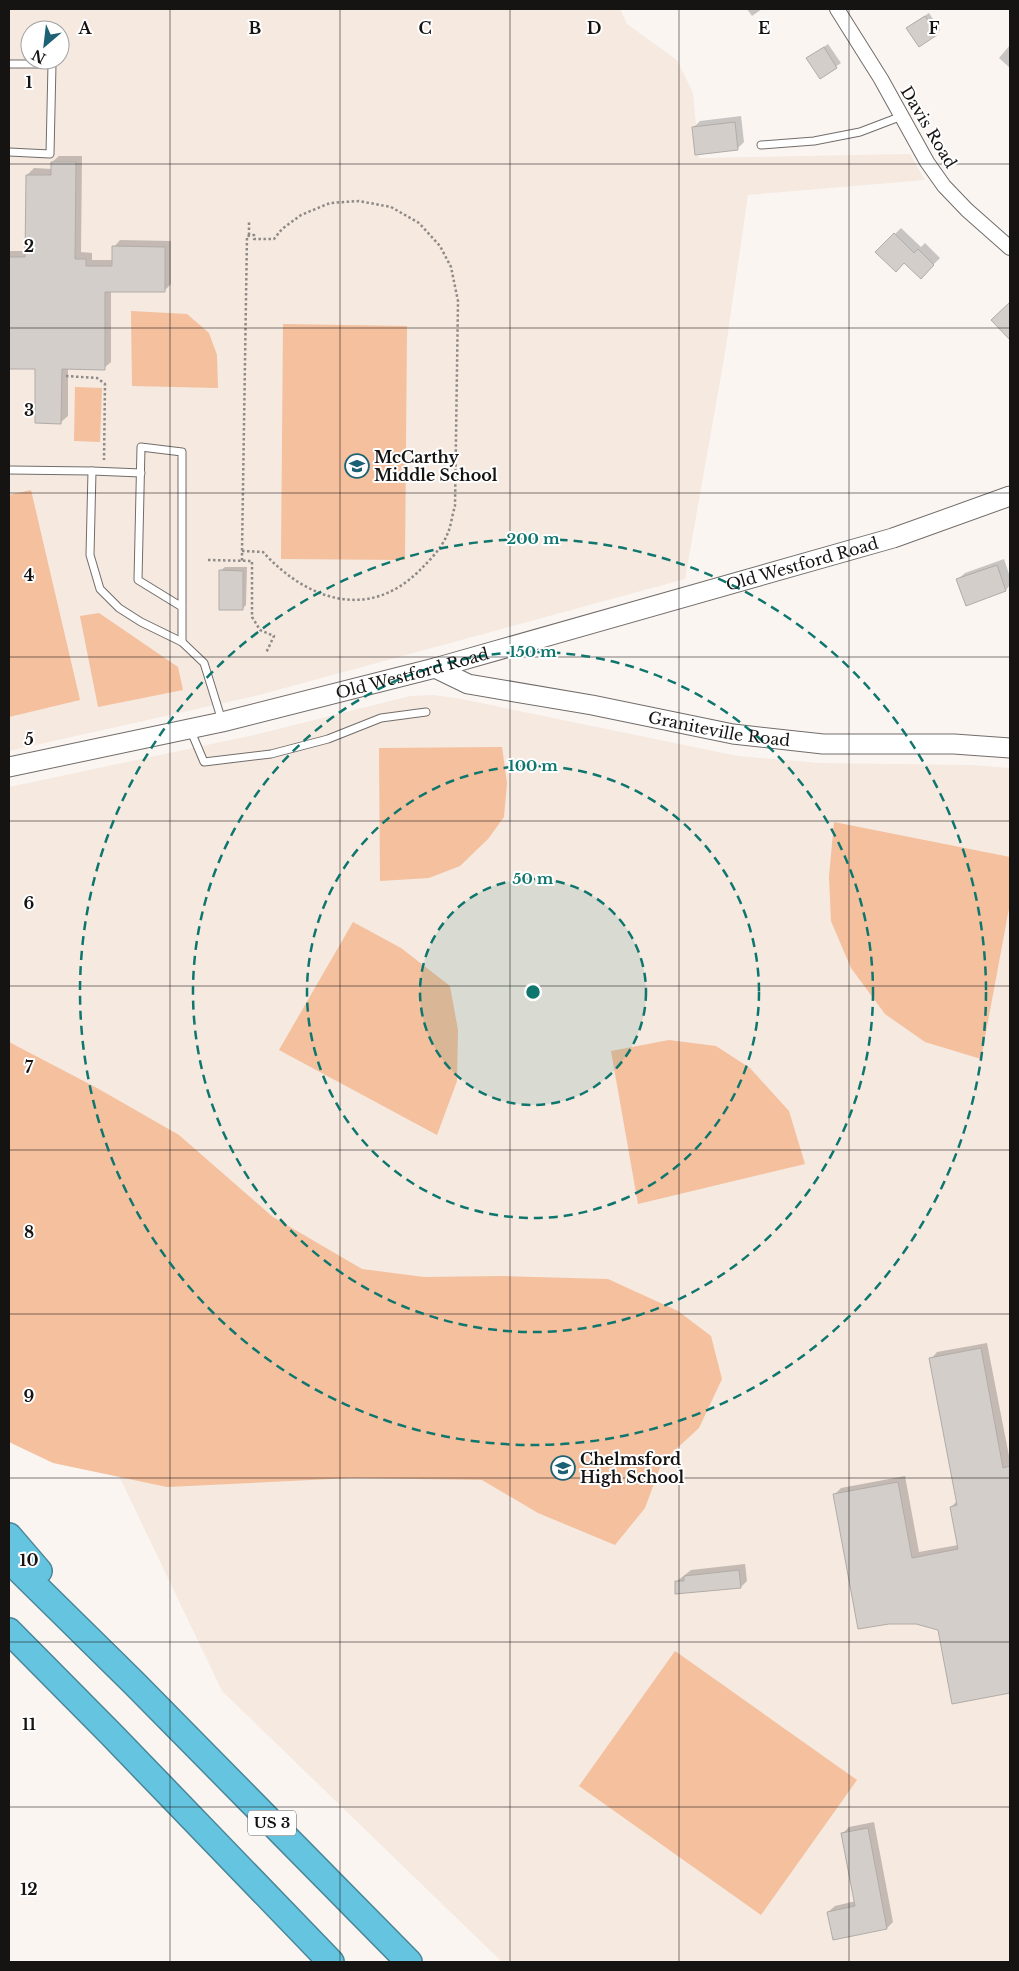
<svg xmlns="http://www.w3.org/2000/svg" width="1019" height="1971" viewBox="0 0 1019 1971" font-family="'Libre Baskerville',serif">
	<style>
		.built { fill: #f5e9e0; fill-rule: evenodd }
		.green { fill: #f4c09d }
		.shadow { fill: #0003 }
		.building { fill: #d4cecb; stroke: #b1aca8 }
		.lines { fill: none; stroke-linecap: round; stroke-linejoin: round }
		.lane-casing { stroke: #726d6a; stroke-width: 9 }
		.street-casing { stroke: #726d6a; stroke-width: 16 }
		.secondary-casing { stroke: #726d6a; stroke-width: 21 }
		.highway-casing { stroke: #498798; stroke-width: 28 }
		.path { stroke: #8e8a88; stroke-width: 2.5; stroke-dasharray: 2.5 2.5; stroke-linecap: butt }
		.lane { stroke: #fff; stroke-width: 7 }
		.street { stroke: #fff; stroke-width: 14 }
		.secondary { stroke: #fff; stroke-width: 19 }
		.highway { stroke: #65c5e0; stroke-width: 25 }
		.grid { fill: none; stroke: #161413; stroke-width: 1; stroke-opacity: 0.55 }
		.ring { fill: none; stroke: #0f766e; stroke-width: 2.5; stroke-dasharray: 9 6 }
		.labels { text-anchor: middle; stroke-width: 4; stroke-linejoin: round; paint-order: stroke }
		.shield { fill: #fff; stroke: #5c5a5a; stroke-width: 1 }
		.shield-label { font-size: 15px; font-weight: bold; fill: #161413 }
		.street-label { font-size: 16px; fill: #161413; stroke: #fff }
		.poi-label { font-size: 16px; font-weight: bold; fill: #161413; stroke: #fff; text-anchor: start }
		.grid-label { font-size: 16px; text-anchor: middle; font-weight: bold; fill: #161413; stroke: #fff; stroke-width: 4; stroke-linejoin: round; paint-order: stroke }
		.centre { fill: #0f766e; stroke: #fff; stroke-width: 2.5 }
		.ring-label { font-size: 15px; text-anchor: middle; font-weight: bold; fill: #0f766e; stroke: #fff; stroke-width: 4; stroke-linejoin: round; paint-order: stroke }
	</style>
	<rect width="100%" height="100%" fill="#fbf5f2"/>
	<g class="built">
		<path d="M9,9H620L627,24L677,60L693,93L699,158L910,154L925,180L748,195L725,353L685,579L259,695L9,751ZM30,30H60V60H30Z"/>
		<polygon points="433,695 456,698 738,756 819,763 973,765 1010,768 1010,1962 502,1962 222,1691 9,1246 9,787 254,735 410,696"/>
	</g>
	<g class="green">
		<polygon points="131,311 187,314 209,333 217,355 218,388 132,386"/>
		<polygon points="283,324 407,326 405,560 281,559"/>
		<polygon points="75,387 102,388 100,442 74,441"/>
		<polygon points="31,490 80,700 9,717 9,495"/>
		<polygon points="99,613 178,667 183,690 98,707 80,616"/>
		<polygon points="502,747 507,783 504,817 488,839 460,866 429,878 380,881 379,748"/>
		<polygon points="834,822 1010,857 1010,903 981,1059 925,1042 885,1014 851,968 831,921 829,877"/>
		<polygon points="353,922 401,948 450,986 458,1030 457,1081 437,1135 279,1050"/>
		<polygon points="669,1040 716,1046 750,1068 789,1111 805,1164 638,1204 611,1051"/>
		<polygon points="9,1042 97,1088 179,1135 273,1217 362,1269 424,1277 501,1276 608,1279 678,1311 711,1336 722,1379 699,1428 662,1462 645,1508 615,1545 538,1513 482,1480 352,1478 167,1487 53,1463 9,1442"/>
		<polygon points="675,1651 857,1780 761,1915 579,1786"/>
	</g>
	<g class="shadow">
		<polygon points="747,9 762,9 752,16"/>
		<polygon points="929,13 940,30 936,34 912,24"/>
		<polygon points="828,44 841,63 821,77 808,58"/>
		<polygon points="1010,45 1010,68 999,58"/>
		<polygon points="741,116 744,142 737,149 694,127 700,121"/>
		<polygon points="59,156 82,156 81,252 92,253 92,260 114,260 114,247 120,240 171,241 171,284 164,291 111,291 111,362 104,368 68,368 68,416 61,422 36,368 9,368 9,251 27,251 27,175 34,168 52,169 52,162"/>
		<polygon points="901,228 921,247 925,243 940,258 921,277 905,262 877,252"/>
		<polygon points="1004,559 1010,577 1010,585 1006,590 967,604 958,579 965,573"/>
		<polygon points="225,567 247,567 246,605 242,609 220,571"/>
		<polygon points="987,1343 1009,1456 1010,1456 1010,1692 953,1703 939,1629 834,1495 841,1488 905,1476 919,1552 958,1545 951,1507 957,1501 931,1359 937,1352"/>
		<polygon points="745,1564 747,1581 741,1587 676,1582 691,1570"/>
		<polygon points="874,1822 893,1922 887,1928 828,1912 835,1906 856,1901 843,1833 849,1827"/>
	</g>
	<g class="building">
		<polygon points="925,16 937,35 919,47 906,28"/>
		<polygon points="824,47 837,68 820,79 806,58"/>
		<polygon points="735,122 738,150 695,155 692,127"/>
		<polygon points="51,162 76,162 75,259 86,259 86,266 112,266 112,246 165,247 165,292 105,292 105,370 62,369 61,424 35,423 35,369 9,369 9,257 25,257 26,175 51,175"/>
		<polygon points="894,233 914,253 918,249 934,265 921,279 904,263 896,272 875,252"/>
		<polygon points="1010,302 1010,340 991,320"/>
		<polygon points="997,565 1006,591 966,606 956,579"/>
		<polygon points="219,570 243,571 243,610 219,610"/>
		<polygon points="981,1348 1003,1468 1010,1466 1010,1693 952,1704 938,1630 916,1624 889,1624 858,1629 833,1494 898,1482 912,1558 958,1549 950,1507 957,1505 929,1358"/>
		<polygon points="739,1570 741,1588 675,1594 675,1581 684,1581 684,1576"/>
		<polygon points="868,1828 887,1929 833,1940 827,1912 855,1906 841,1833"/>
	</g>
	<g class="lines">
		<g class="lane-casing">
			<g id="lane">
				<polyline points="9,64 52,64 50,154 9,152"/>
				<polyline points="761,145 814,141 860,132 902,116"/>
				<polyline points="9,470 92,471 90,555 100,589 119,608 141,622 182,642 204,663 222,721"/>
				<polyline points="92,471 141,473"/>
				<polyline points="182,607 138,580 141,447 182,452 182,642"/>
				<polyline points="190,729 204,762 271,754 328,739 381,718 426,712"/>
			</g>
		</g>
		<g class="street-casing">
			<polyline id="street" points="837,9 881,79 927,162 944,186 967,210 1010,248"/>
		</g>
		<g class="secondary-casing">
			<g id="secondary">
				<path id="s1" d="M435,668L468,684L592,705L733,734L823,744H954L1010,748"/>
				<path id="s2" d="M9,767L222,722L435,668L893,538L1010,496"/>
			</g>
		</g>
		<g class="highway-casing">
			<g id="highway">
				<polyline points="9,1536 39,1571"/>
				<polyline points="9,1560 134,1683 409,1962"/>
				<polyline points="9,1631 110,1733 331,1962"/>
			</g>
		</g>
		<g class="path">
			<polyline points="249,235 249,222"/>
			<polyline points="66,376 97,378 105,384 104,460"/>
			<path d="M242,551L263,552C306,599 367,622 419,571C429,561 441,549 447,535C451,527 452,515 455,506L458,301L451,267L440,246L419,223L391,207L359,201L330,203L301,215L282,229L274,239H254V235L247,236L242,551V561"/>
			<polyline points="208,560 252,561 252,617 260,630 274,636 266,653"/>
		</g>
		<use href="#lane" class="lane"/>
		<use href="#street" class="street"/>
		<use href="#secondary" class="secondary"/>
		<use href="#highway" class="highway"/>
	</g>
	<path class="grid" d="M170,9V1962M340,9V1962M510,9V1962M679,9V1962M849,9V1962M9,164H1010M9,328H1010M9,493H1010M9,657H1010M9,821H1010M9,986H1010M9,1150H1010M9,1314H1010M9,1478H1010M9,1642H1010M9,1807H1010"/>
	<circle cx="533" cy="992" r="113" fill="#0f766e" fill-opacity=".12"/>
	<g class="ring">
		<circle cx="533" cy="992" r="113"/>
		<circle cx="533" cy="992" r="226"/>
		<circle cx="533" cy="992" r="340"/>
		<circle cx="533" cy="992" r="453"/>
	</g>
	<defs>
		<g id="school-ring" transform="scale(1.25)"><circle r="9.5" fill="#fff" stroke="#1d6274" stroke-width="1.5"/><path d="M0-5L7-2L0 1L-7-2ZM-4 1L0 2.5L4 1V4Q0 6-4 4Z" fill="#1d6274"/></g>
	</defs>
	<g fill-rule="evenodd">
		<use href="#school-ring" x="357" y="466"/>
		<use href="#school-ring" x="563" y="1468"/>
	</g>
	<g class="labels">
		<rect class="shield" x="248" y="1810.5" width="48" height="25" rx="4"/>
		<g class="shield-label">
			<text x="272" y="1828">US 3</text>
		</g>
		<g class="street-label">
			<text transform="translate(929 127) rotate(59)" y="6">Davis Road</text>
			<text dy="6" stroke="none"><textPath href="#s2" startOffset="819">Old Westford Road</textPath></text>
			<text dy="6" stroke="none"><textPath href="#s2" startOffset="414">Old Westford Road</textPath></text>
			<text dy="6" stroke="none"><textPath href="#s1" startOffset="292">Graniteville Road</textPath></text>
		</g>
		<g class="poi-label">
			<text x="374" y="463">McCarthy<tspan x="374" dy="18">Middle School</tspan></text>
			<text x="580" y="1465">Chelmsford<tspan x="580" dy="18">High School</tspan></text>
		</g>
	</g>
	<g class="grid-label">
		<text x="85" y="34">A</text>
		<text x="255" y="34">B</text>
		<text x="425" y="34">C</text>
		<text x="594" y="34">D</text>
		<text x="764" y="34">E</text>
		<text x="934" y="34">F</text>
		<text x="29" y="88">1</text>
		<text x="29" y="252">2</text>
		<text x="29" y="416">3</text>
		<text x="29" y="581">4</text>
		<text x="29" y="745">5</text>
		<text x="29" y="909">6</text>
		<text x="29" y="1073">7</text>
		<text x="29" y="1238">8</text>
		<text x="29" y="1402">9</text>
		<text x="29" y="1566">10</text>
		<text x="29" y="1730">11</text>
		<text x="29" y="1895">12</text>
	</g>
	<circle cx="533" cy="992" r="8" class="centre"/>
	<g class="ring-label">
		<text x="533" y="544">200 m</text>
		<text x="533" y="657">150 m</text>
		<text x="533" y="771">100 m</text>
		<text x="533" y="884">50 m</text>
	</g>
	<rect width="1019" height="1971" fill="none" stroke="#161413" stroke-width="20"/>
	<g transform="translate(45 45) rotate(208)"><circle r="24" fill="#ffffff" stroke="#a2a1a1"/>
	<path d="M0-4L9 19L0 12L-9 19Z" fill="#1d6274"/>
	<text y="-8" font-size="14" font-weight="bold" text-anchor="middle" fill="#161413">N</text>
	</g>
</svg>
